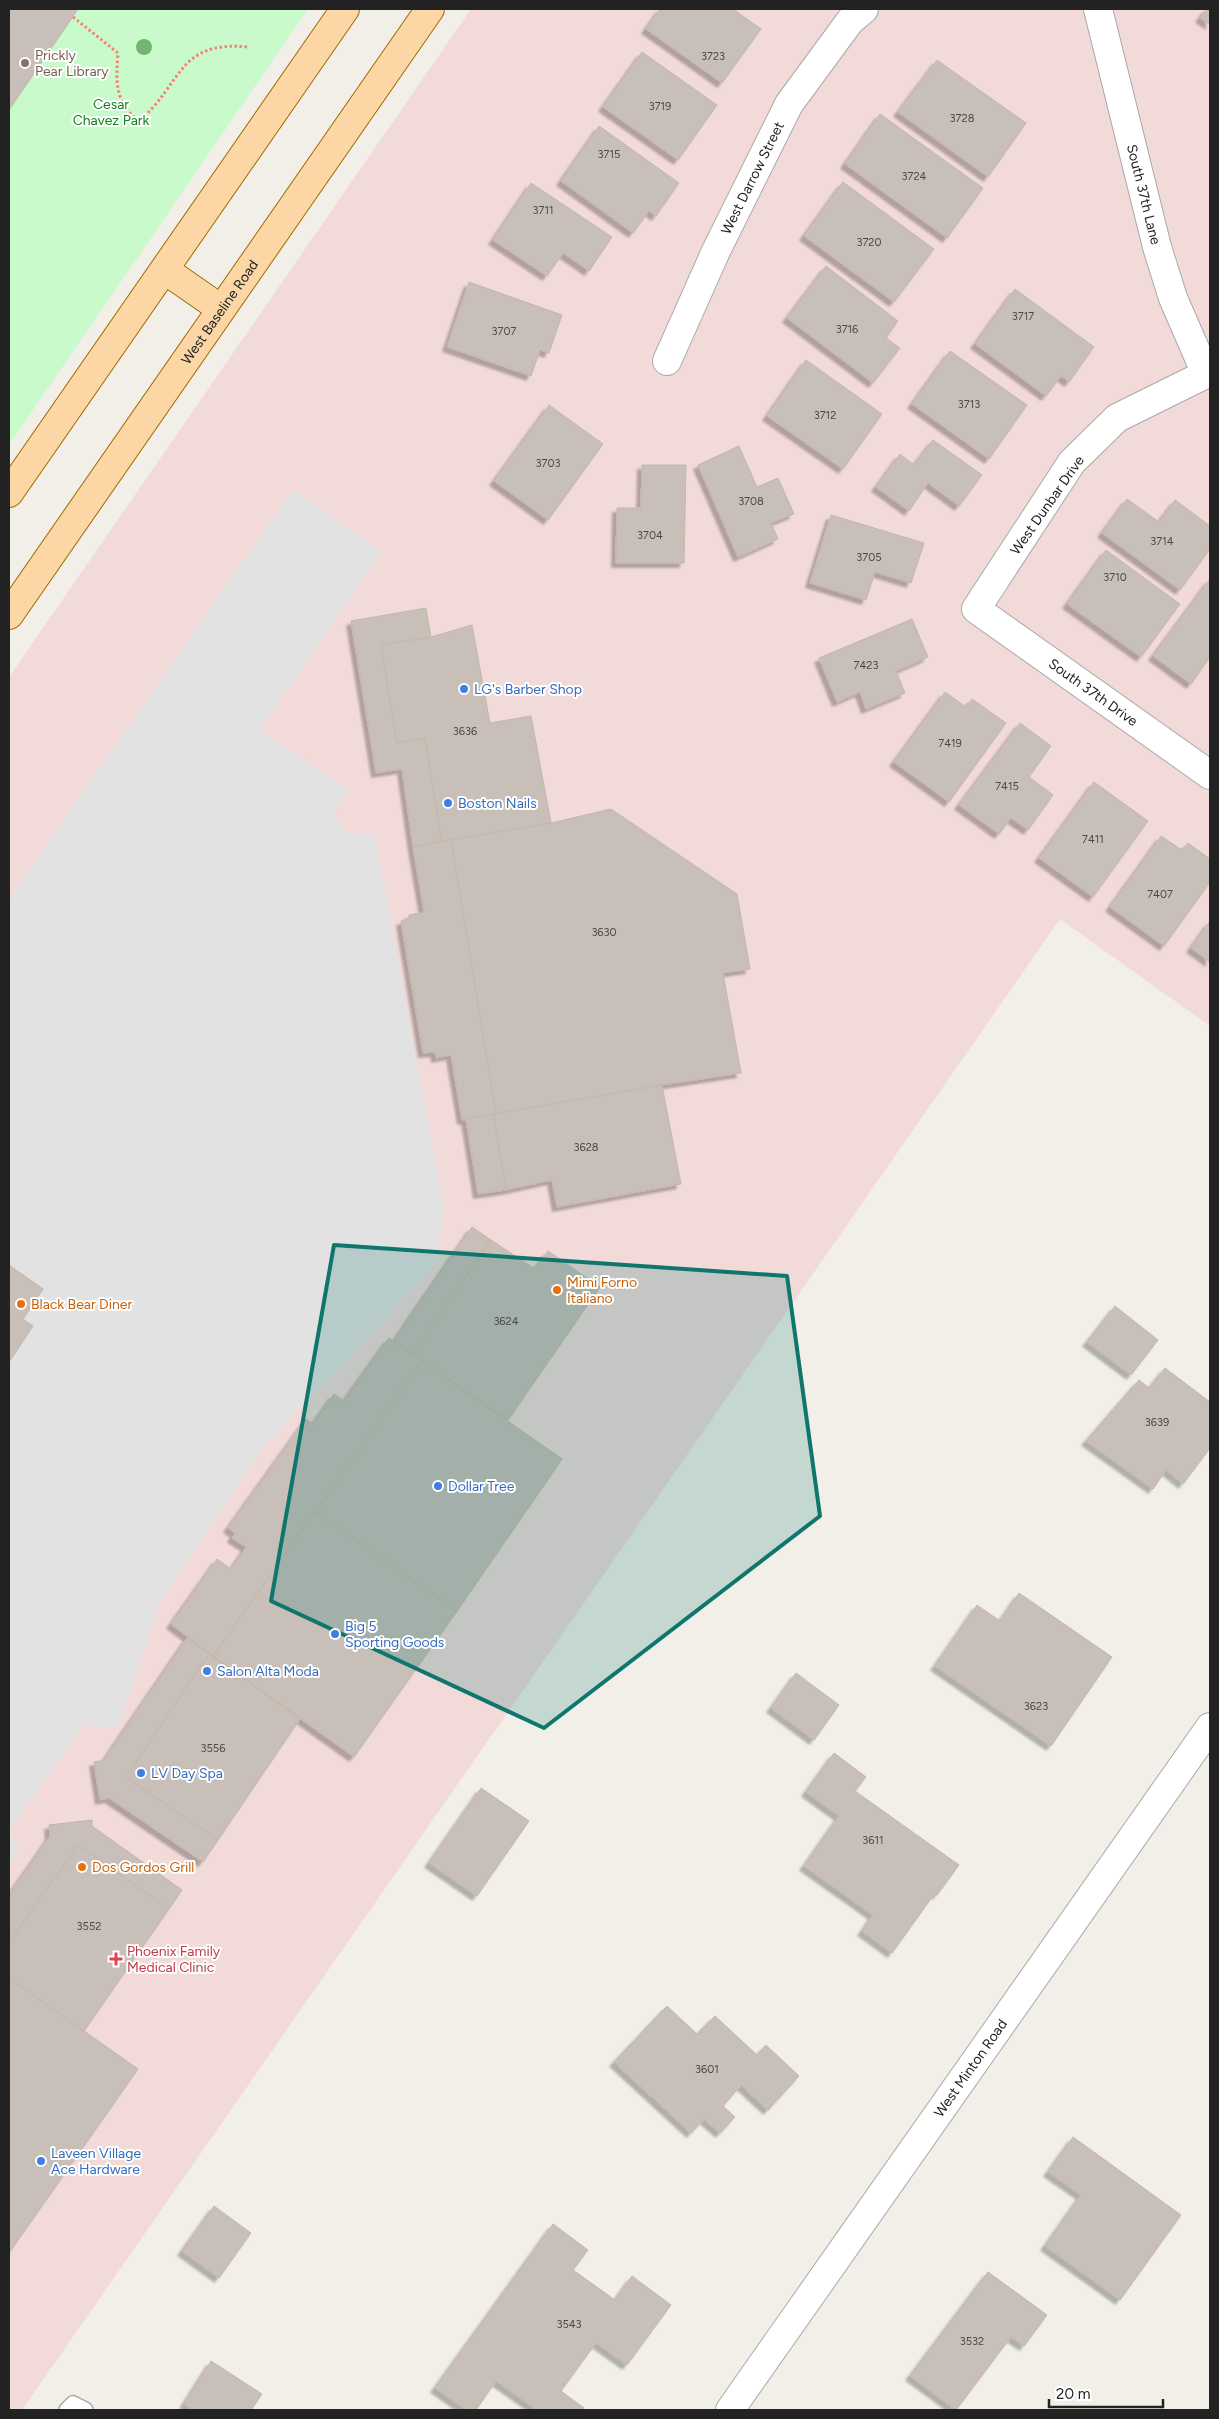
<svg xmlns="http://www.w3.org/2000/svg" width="1219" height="2419" viewBox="0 0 1219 2419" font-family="Figtree,sans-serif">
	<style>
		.commercial { fill: #f2dad9 }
		.park { fill: #c8facc }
		.parking { fill: #e2e2e2 }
		.building { fill: #c7bfb8; stroke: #c4b6ab; filter: url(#shadow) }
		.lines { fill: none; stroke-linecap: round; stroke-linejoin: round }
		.service-casing { stroke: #a9a9a9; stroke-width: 18 }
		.minor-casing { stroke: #a9a9a9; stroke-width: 30 }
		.primary-casing { stroke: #a06b00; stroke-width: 30 }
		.path { stroke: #fa8072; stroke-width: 3; stroke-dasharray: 2.5 2.5; stroke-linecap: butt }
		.service { stroke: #fff; stroke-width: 15 }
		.minor { stroke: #fff; stroke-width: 28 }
		.primary { stroke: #fcd6a4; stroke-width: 28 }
		.tree { fill: #74b475 }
		.marked { fill: #0f766e; fill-opacity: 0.2; stroke: #0f766e; stroke-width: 4; stroke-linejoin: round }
		.education-dot { fill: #8d6e63; stroke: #fff; stroke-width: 2 }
		.shop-dot { fill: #3f7fe0; stroke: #fff; stroke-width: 2 }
		.food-dot { fill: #e8710a; stroke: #fff; stroke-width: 2 }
		.health-dot { fill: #e0444e; stroke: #fff; stroke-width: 2 }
		.labels { text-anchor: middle; stroke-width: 4; stroke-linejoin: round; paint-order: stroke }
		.number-label { font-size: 11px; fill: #4b4948 }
		.education-label { font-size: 14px; fill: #785e54; stroke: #fff; text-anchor: start }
		.park-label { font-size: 14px; fill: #0c8416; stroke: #fff }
		.street-label { font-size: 14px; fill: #222; stroke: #fff }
		.shop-label { font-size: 14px; fill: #366cbe; stroke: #fff; text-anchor: start }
		.food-label { font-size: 14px; fill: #c56008; stroke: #fff; text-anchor: start }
		.health-label { font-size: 14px; fill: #be3a42; stroke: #fff; text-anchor: start }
	</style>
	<defs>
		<filter id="shadow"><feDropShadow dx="-4.5" dy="4.5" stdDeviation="1" flood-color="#0004"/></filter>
	</defs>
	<rect width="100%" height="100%" fill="#f2efe9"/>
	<polygon class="commercial" points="471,9 1210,9 1210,1026 1060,919 22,2410 9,2410 9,677"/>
	<polygon class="park" points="9,9 308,9 9,445"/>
	<polygon class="parking" points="293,489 382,552 259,730 350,790 334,812 346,833 375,835 444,1209 437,1261 354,1352 263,1447 161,1599 118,1727 82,1726 10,1830 19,1854 9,1864 9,899"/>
	<g class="building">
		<polygon points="9,9 78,9 9,110"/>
		<polygon points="660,9 733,9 761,29 722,83 646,29"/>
		<polygon points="1206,9 1210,9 1210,25 1200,18"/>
		<polygon points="642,52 717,105 678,160 603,107"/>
		<polygon points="937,60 1026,123 988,177 898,112"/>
		<polygon points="880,114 983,188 947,238 845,164"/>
		<polygon points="599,126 679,183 656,216 649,211 633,233 561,181"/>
		<polygon points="843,182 934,249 894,302 804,236"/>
		<polygon points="531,183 612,237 589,271 563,253 547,276 493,240"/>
		<polygon points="826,266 898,321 886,338 900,348 873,383 787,318"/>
		<polygon points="469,282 562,315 549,353 540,350 531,376 447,347"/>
		<polygon points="1015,289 1094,347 1069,382 1061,376 1046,396 975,344"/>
		<polygon points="950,351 1027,405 989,459 912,404"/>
		<polygon points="806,360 882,414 843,469 767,416"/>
		<polygon points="549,405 603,444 548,520 494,481"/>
		<polygon points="933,440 982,475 959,506 928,483 909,511 876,487 900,454 914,465"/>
		<polygon points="739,446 757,487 778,478 794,514 771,523 778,539 738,557 698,465"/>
		<polygon points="642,465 686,465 684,563 616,563 617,508 641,508"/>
		<polygon points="1127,499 1159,522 1175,500 1210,526 1210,549 1180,590 1102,533"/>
		<polygon points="831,515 924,543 911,583 875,572 866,600 810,583"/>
		<polygon points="1106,550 1180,604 1141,657 1067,604"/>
		<polygon points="1210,579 1210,657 1191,684 1153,656"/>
		<polygon points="426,608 431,637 381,645 397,743 425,738 442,842 413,847 402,769 376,773 351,621"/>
		<polygon points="912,619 928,657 896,671 905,693 866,709 860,692 837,702 819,658"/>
		<polygon points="472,625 490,723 531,716 551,823 442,842 425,738 397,743 381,645 431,637"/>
		<polygon points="945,692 966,707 972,699 1006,723 949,802 894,762"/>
		<polygon points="1020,723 1051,746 1029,777 1053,795 1028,830 1011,818 999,834 959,805"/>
		<polygon points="1094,782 1148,821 1093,897 1039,858"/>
		<polygon points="611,809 737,894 750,969 723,973 741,1073 662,1085 496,1114 451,840 551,823"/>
		<polygon points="1161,836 1182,850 1188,843 1210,859 1210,882 1164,946 1110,907"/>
		<polygon points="451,840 496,1114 462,1120 451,1055 436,1058 435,1052 423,1053 401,921 409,919 409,915 424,912 413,847"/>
		<polygon points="1210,921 1210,962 1191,948"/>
		<polygon points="662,1085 681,1184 557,1207 552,1180 506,1190 493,1114"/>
		<polygon points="493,1114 506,1190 478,1194 466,1119"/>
		<polygon points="472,1227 491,1240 413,1355 394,1341"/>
		<polygon points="491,1240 535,1269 548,1251 600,1287 508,1420 413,1355"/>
		<polygon points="9,1265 43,1289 23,1319 33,1326 9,1362"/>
		<polygon points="1115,1306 1158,1340 1131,1375 1087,1342"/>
		<polygon points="389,1338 422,1361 213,1656 171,1624 217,1559 231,1569 246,1547 232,1538 235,1533 228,1528 306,1419 313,1424 334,1394 344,1401"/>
		<polygon points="422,1361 562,1459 457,1611 315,1512"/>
		<polygon points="1165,1368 1210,1402 1210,1448 1183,1484 1166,1470 1153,1489 1086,1441 1139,1380 1149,1388"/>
		<polygon points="315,1512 457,1611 354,1757 213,1656"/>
		<polygon points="1019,1593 1112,1657 1051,1746 935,1666 977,1605 1000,1621"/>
		<polygon points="187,1638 209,1654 126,1777 218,1840 203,1862 109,1798 100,1800 94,1762 104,1760"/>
		<polygon points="209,1654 300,1719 218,1840 126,1777"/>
		<polygon points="796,1673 839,1705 814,1740 771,1708"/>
		<polygon points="834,1753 866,1777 855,1791 959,1865 937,1895 935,1893 892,1953 862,1931 873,1915 804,1866 839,1816 806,1792"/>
		<polygon points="481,1788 529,1821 477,1896 429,1863"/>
		<polygon points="92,1820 92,1826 182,1890 169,1909 78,1845 9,1943 9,1895 50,1836 49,1825"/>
		<polygon points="78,1845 169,1909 84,2031 9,1978 9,1943"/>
		<polygon points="9,1978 138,2069 9,2253"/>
		<polygon points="667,2006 697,2034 715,2016 757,2055 766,2045 799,2076 768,2110 741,2085 723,2106 735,2117 720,2133 704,2119 691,2133 614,2062"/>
		<polygon points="1073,2137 1181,2215 1120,2300 1045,2246 1081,2195 1048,2172"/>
		<polygon points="214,2206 251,2233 219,2278 182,2251"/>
		<polygon points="553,2224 588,2250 573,2270 615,2300 632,2276 671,2305 627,2365 596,2343 561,2391 584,2408 582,2410 537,2410 496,2381 476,2410 466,2410 435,2388"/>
		<polygon points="988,2272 1047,2315 1024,2346 1011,2337 956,2410 910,2376"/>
		<polygon points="211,2361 262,2394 251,2410 193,2410 184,2404"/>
	</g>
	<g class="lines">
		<g class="service-casing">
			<polyline id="service" points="67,2410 73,2404 85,2410"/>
		</g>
		<g class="minor-casing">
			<g id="minor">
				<path id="s1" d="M1098,9L1157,247L1173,298L1206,374"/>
				<path id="s2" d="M667,361L716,251L789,104L850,21L864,9"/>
				<path id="s3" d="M1210,372L1117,418L1072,462L976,609L1210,775"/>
				<path id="s4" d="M730,2410L1210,1727"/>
			</g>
		</g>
		<g class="primary-casing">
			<g id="primary">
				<polyline points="165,270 221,309"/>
				<polyline points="9,493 345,9"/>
				<path id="s5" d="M9,615L430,9"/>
			</g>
		</g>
		<path class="path" d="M73,17L118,53C116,80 114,103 139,121C182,85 177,40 248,47"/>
		<use href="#service" class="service"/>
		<use href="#minor" class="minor"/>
		<use href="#primary" class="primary"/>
	</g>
	<circle class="tree" cx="144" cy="47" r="8"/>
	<path class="marked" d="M334,1245L787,1276L820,1516L544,1728L271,1601Z"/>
	<circle class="education-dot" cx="25" cy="63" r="5"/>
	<g class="shop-dot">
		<circle cx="464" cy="689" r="5"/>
		<circle cx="448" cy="803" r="5"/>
		<circle cx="438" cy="1486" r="5"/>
		<circle cx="335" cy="1634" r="5"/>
		<circle cx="207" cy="1671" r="5"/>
		<circle cx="141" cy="1773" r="5"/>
		<circle cx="41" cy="2161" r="5"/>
	</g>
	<g class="food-dot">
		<circle cx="557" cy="1290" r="5"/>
		<circle cx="21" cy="1304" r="5"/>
		<circle cx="82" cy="1867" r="5"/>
	</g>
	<path class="health-dot" d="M113.5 1951.5h5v5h5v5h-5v5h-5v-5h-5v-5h5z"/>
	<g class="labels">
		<g class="number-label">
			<text x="713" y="60">3723</text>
			<text x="660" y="110">3719</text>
			<text x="962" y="122">3728</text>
			<text x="609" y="158">3715</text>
			<text x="914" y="180">3724</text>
			<text x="543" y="214">3711</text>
			<text x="869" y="246">3720</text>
			<text x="1023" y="320">3717</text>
			<text x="847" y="333">3716</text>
			<text x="504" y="335">3707</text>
			<text x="969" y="408">3713</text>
			<text x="825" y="419">3712</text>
			<text x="548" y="467">3703</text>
			<text x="751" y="505">3708</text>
			<text x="650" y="539">3704</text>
			<text x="1162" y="545">3714</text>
			<text x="869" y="561">3705</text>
			<text x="1115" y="581">3710</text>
			<text x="866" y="669">7423</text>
			<text x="465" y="735">3636</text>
			<text x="950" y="747">7419</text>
			<text x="1007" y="790">7415</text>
			<text x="1093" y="843">7411</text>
			<text x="1160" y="898">7407</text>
			<text x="604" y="936">3630</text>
			<text x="586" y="1151">3628</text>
			<text x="506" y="1325">3624</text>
			<text x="1157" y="1426">3639</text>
			<text x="1036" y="1710">3623</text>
			<text x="213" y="1752">3556</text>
			<text x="873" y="1844">3611</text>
			<text x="89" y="1930">3552</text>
			<text x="707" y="2073">3601</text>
			<text x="569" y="2328">3543</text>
			<text x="972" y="2345">3532</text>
		</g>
		<g class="education-label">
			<text x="35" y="60">Prickly<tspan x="35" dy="16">Pear Library</tspan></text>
		</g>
		<g class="park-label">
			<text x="111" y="109">Cesar<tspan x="111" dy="16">Chavez Park</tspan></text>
		</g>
		<g class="street-label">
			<text dy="5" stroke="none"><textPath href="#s2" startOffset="202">West Darrow Street</textPath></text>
			<text dy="5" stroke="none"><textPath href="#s1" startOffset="191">South 37th Lane</textPath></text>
			<text dy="5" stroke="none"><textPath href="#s5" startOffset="369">West Baseline Road</textPath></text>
			<text transform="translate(1047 505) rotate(-55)" y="5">West Dunbar Drive</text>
			<text dy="5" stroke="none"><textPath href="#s3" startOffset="486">South 37th Drive</textPath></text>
			<text dy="5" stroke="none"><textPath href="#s4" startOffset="418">West Minton Road</textPath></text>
		</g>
		<g class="shop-label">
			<text x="474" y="694">LG's Barber Shop</text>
			<text x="458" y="808">Boston Nails</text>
			<text x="448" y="1491">Dollar Tree</text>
			<text x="345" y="1631">Big 5<tspan x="345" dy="16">Sporting Goods</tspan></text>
			<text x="217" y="1676">Salon Alta Moda</text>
			<text x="151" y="1778">LV Day Spa</text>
			<text x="51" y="2158">Laveen Village<tspan x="51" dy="16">Ace Hardware</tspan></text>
		</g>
		<g class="food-label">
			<text x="567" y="1287">Mimi Forno<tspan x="567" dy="16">Italiano</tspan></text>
			<text x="31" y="1309">Black Bear Diner</text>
			<text x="92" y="1872">Dos Gordos Grill</text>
		</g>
		<g class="health-label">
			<text x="127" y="1956">Phoenix Family<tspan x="127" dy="16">Medical Clinic</tspan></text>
		</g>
	</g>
	<rect width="1219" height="2419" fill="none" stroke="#222222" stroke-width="20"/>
	<path d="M1049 2399v8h114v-8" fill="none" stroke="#222222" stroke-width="2.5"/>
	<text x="1056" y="2399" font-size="15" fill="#222222" stroke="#ffffff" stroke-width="4" paint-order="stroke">20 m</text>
</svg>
